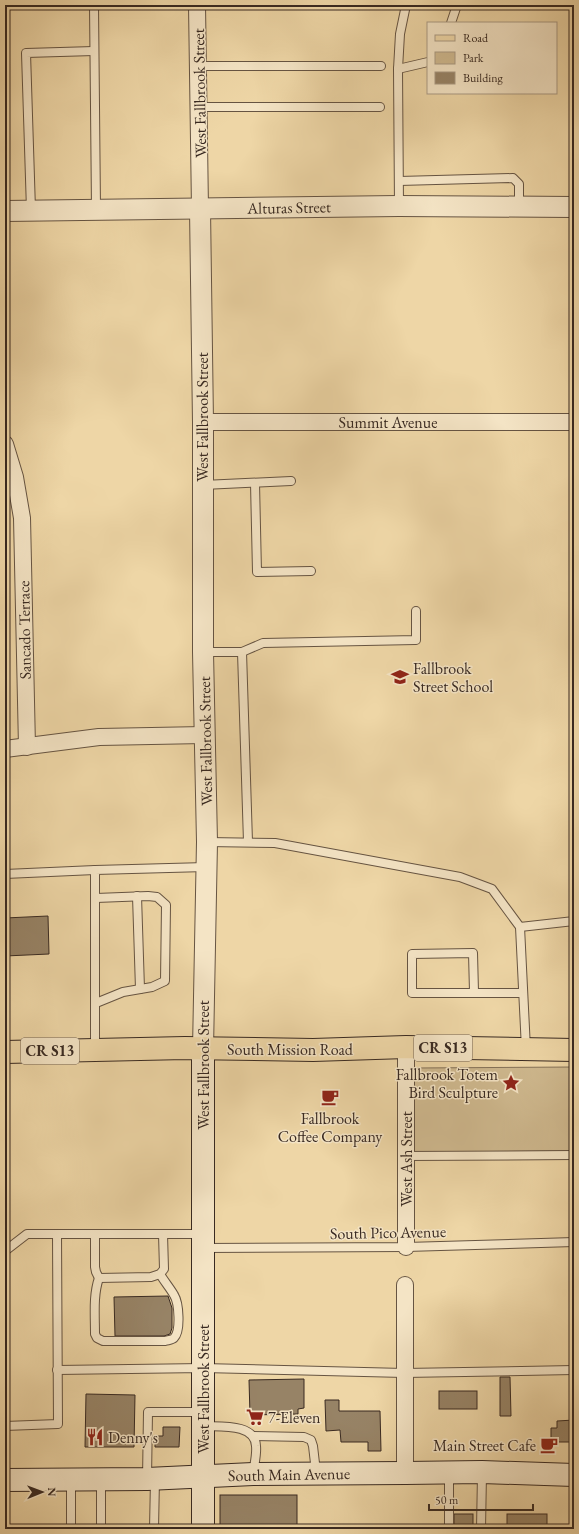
<svg xmlns="http://www.w3.org/2000/svg" width="579" height="1534" viewBox="0 0 579 1534" font-family="'EB Garamond',serif">
	<style>
		.green { fill: #cfb98f; stroke: #847158 }
		.building { fill: #978366; stroke: #382921 }
		.lines { fill: none; stroke-linecap: round; stroke-linejoin: round }
		.service-casing { stroke: #665442; stroke-width: 10 }
		.minor-casing { stroke: #665442; stroke-width: 18 }
		.tertiary-casing { stroke: #665442; stroke-width: 22 }
		.secondary-casing { stroke: #382921; stroke-width: 24 }
		.primary-casing { stroke: #382921; stroke-width: 24 }
		.service { stroke: #f4e4c5; stroke-width: 8 }
		.minor { stroke: #f4e4c5; stroke-width: 16 }
		.tertiary { stroke: #f4e4c5; stroke-width: 20 }
		.secondary { stroke: #f4e4c5; stroke-width: 22 }
		.primary { stroke: #eed6a6; stroke-width: 22 }
		.labels { text-anchor: middle; stroke-width: 3; stroke-linejoin: round; paint-order: stroke }
		.shield { fill: #f4e4c5; stroke: #706152; stroke-width: 1 }
		.shield-label { font-size: 15px; font-weight: bold; fill: #382921 }
		.street-label { font-size: 16px; fill: #382921; stroke: #f4e4c5 }
		.poi-label { font-size: 16px; fill: #382921; stroke: #f4e4c5; text-anchor: start }
	</style>
	<rect width="100%" height="100%" fill="#eed6a6"/>
	<filter id="stains"><feTurbulence type="fractalNoise" baseFrequency=".005" numOctaves="4"/><feColorMatrix values="0 0 0 0 .2 0 0 0 0 .09 0 0 0 0 .02 0 0 0 .5 -.17"/></filter>
	<radialGradient id="worn" r=".72"><stop offset=".6" stop-color="#630" stop-opacity="0"/><stop offset="1" stop-color="#630" stop-opacity=".3"/></radialGradient>
	<polygon class="green" points="574,1067 574,1151 414,1152 414,1068"/>
	<g class="building">
		<polygon points="48,916 49,954 5,956 5,918"/>
		<polygon points="168,1296 172,1308 172,1328 170,1334 164,1336 115,1336 114,1297"/>
		<polygon points="500,1377 510,1377 511,1416 500,1416"/>
		<polygon points="304,1379 304,1408 298,1409 298,1414 250,1415 249,1380"/>
		<rect x="439" y="1391" width="38" height="18"/>
		<polygon points="86,1394 135,1395 134,1447 85,1447"/>
		<polygon points="325,1400 339,1400 339,1411 380,1411 381,1451 368,1451 368,1442 341,1442 340,1430 326,1431"/>
		<polygon points="574,1420 574,1442 551,1442 551,1428 557,1428 557,1421"/>
		<polygon points="163,1427 180,1427 179,1447 155,1447 155,1436 163,1436"/>
		<rect x="220" y="1495" width="77" height="34"/>
		<rect x="454" y="1514" width="19" height="15"/>
		<rect x="507" y="1514" width="40" height="15"/>
	</g>
	<g class="lines">
		<g class="service-casing">
			<g id="service">
				<polyline points="94,5 96,209"/>
				<polyline points="451,23 457,5"/>
				<polyline points="199,66 381,66"/>
				<polyline points="398,69 428,62"/>
				<polyline points="199,107 380,107"/>
				<polyline points="399,181 513,178 519,184 519,207"/>
				<polyline points="399,206 398,69 400,34 406,5"/>
				<polyline points="31,210 26,53 94,51"/>
				<polyline points="255,483 257,572 311,571"/>
				<polyline points="203,485 291,481"/>
				<polyline points="203,652 242,652 248,842"/>
				<polyline points="242,652 263,643 416,640 416,611"/>
				<polyline points="207,842 275,843 460,877 492,889 520,927 526,1049"/>
				<polyline points="5,874 95,870"/>
				<polyline points="137,896 140,989"/>
				<polyline points="96,898 148,896 157,897 166,905 165,981 152,987 123,992 96,1003"/>
				<polyline points="520,927 574,921"/>
				<polyline points="474,992 473,953 412,954 412,993 523,993"/>
				<polyline points="95,1049 95,870 206,867"/>
				<polyline points="406,1156 574,1155"/>
				<polyline points="95,1234 95,1267 96,1272 99,1278 151,1277 160,1274 164,1269 163,1234"/>
				<polyline points="203,1248 406,1247 574,1242"/>
				<polyline points="5,1251 27,1234 202,1234"/>
				<path d="M99,1278C93,1295 95,1315 95,1334L97,1338L103,1341H165C168,1340 172,1340 174,1338C181,1331 179,1303 174,1295C170,1288 164,1281 160,1274"/>
				<polyline points="57,1370 203,1368 404,1373 574,1370"/>
				<polyline points="5,1426 58,1424 57,1234"/>
				<path d="M203,1426C220,1427 255,1423 256,1446C257,1455 254,1465 253,1474"/>
				<polyline points="253,1436 304,1437 311,1440 313,1446 316,1472"/>
				<polyline points="449,1473 449,1529"/>
				<polyline points="147,1479 148,1412 202,1412"/>
				<polyline points="71,1480 71,1529"/>
				<polyline points="101,1529 101,1480"/>
				<polyline points="154,1529 155,1479"/>
				<polyline points="481,1529 482,1474"/>
			</g>
		</g>
		<g class="minor-casing">
			<g id="minor">
				<polyline points="197,5 200,209"/>
				<polyline points="203,422 574,422"/>
				<polyline points="5,444 15,477 22,518 27,747"/>
				<polyline points="5,749 99,737 204,735"/>
				<polyline points="406,1247 406,1047"/>
				<polyline points="405,1285 405,1473"/>
			</g>
		</g>
		<g class="tertiary-casing">
			<g id="tertiary">
				<polyline points="200,209 203,422 203,652 207,842 203,1049"/>
				<polyline points="5,211 399,206 574,207"/>
			</g>
		</g>
		<g class="secondary-casing">
			<g id="secondary">
				<polyline points="5,1480 147,1479 253,1474 405,1473 482,1472 574,1475"/>
				<polyline points="203,1529 203,1049"/>
			</g>
		</g>
		<g class="primary-casing">
			<polyline id="primary" points="5,1052 185,1048 313,1050 406,1047 574,1050"/>
		</g>
		<use href="#service" class="service"/>
		<use href="#minor" class="minor"/>
		<use href="#tertiary" class="tertiary"/>
		<use href="#secondary" class="secondary"/>
		<use href="#primary" class="primary"/>
	</g>
	<defs>
		<g id="school-bare" transform="scale(1.38)"><path d="M0-5L7-2L0 1L-7-2ZM-4 1L0 2.5L4 1V4Q0 6-4 4Z" fill="#8f2418" stroke="#f4e4c5" stroke-width="2.5" paint-order="stroke"/></g>
		<g id="sight-bare" transform="scale(1.38)"><path d="M0-6L1.8-2.2L6-1.7L2.9 1.2L3.7 5.4L0 3.3L-3.7 5.4L-2.9 1.2L-6-1.7L-1.8-2.2Z" fill="#8f2418" stroke="#f4e4c5" stroke-width="2.5" paint-order="stroke"/></g>
		<g id="cafe-bare" transform="scale(1.38)"><path d="M-5.5-4.5H6V0H3Q3 3.5 0 3.5H-2.5Q-5.5 3.5-5.5 0ZM3-3.2v2h1.7v-2ZM-6 4.5H4V6H-6Z" fill="#8f2418" stroke="#f4e4c5" stroke-width="2.5" paint-order="stroke"/></g>
		<g id="supermarket-bare" transform="scale(1.38)"><path d="M-6-5.5h2.5l.6 2H6L4.5 2H-2.5L-4.4-4H-6ZM-1.5 3.2a1.3 1.3 0 1 0 .1 0ZM3 3.2a1.3 1.3 0 1 0 .1 0Z" fill="#8f2418" stroke="#f4e4c5" stroke-width="2.5" paint-order="stroke"/></g>
		<g id="restaurant-bare" transform="scale(1.38)"><path d="M-5-6h1v4h1v-4h1v4h1v-4h1v5L-1.5 .5V6h-2V.5L-5-1ZM5-6V6H3V1.5H1.5Q1.5-4 5-6Z" fill="#8f2418" stroke="#f4e4c5" stroke-width="2.5" paint-order="stroke"/></g>
	</defs>
	<g fill-rule="evenodd">
		<use href="#school-bare" x="400" y="677"/>
		<use href="#sight-bare" x="511" y="1083"/>
		<use href="#cafe-bare" x="330" y="1097"/>
		<use href="#supermarket-bare" x="255" y="1417"/>
		<use href="#restaurant-bare" x="95" y="1437"/>
		<use href="#cafe-bare" x="549" y="1445"/>
	</g>
	<g class="labels">
		<g class="shield">
			<rect x="414" y="1035" width="58" height="26" rx="3"/>
			<rect x="21" y="1038" width="58" height="26" rx="3"/>
		</g>
		<g class="shield-label">
			<text x="443" y="1053">CR S13</text>
			<text x="50" y="1056">CR S13</text>
		</g>
		<g class="street-label">
			<text transform="translate(199 93) rotate(-91)" y="6">West Fallbrook Street</text>
			<text transform="translate(289 207) rotate(-1)" y="6">Alturas Street</text>
			<text transform="translate(202 417) rotate(-90)" y="6">West Fallbrook Street</text>
			<text x="388" y="428">Summit Avenue</text>
			<text transform="translate(24 630) rotate(-91)" y="6">Sancado Terrace</text>
			<text transform="translate(205 741) rotate(-91)" y="6">West Fallbrook Street</text>
			<text x="290" y="1055">South Mission Road</text>
			<text transform="translate(203 1065) rotate(-90)" y="6">West Fallbrook Street</text>
			<text transform="translate(406 1159) rotate(-90)" y="6">West Ash Street</text>
			<text transform="translate(388 1232) rotate(-1)" y="6">South Pico Avenue</text>
			<text transform="translate(203 1389) rotate(-90)" y="6">West Fallbrook Street</text>
			<text transform="translate(289 1474) rotate(-1)" y="6">South Main Avenue</text>
		</g>
		<g class="poi-label">
			<text x="413" y="674">Fallbrook<tspan x="413" dy="18">Street School</tspan></text>
			<text x="498" y="1080" text-anchor="end">Fallbrook Totem<tspan x="498" dy="18">Bird Sculpture</tspan></text>
			<text x="330" y="1124" text-anchor="middle">Fallbrook<tspan x="330" dy="18">Coffee Company</tspan></text>
			<text x="268" y="1423">7-Eleven</text>
			<text x="108" y="1443">Denny's</text>
			<text x="536" y="1451" text-anchor="end">Main Street Cafe</text>
		</g>
	</g>
	<rect width="579" height="1534" fill="none" stroke="#eed6a6" stroke-width="20"/>
	<rect x="6" y="6" width="567" height="1522" fill="none" stroke="#382921" stroke-width="2"/>
	<rect x="10" y="10" width="559" height="1514" fill="none" stroke="#382921"/>
	<rect x="427" y="22" width="130" height="72" fill="#f4e4c5" stroke="#a99983"/>
	<rect x="435" y="35" width="20" height="6" fill="#eed6a6" stroke="#a99983"/>
	<text x="463" y="42" font-size="12" fill="#382921">Road</text>
	<rect x="435" y="52" width="20" height="12" fill="#cfb98f" stroke="#a99983"/>
	<text x="463" y="62" font-size="12" fill="#382921">Park</text>
	<rect x="435" y="72" width="20" height="12" fill="#978366" stroke="#a99983"/>
	<text x="463" y="82" font-size="12" fill="#382921">Building</text>
	<g transform="translate(42 1492) rotate(89)" stroke="#f4e4c5" stroke-width="3" paint-order="stroke">
	<path d="M0-3L7 15L0 10L-7 15Z" fill="#382921"/>
	<text y="-6" font-size="11" font-weight="bold" text-anchor="middle" fill="#382921">N</text>
	</g>
	<path d="M429 1504v6h104v-6" fill="none" stroke="#382921" stroke-width="2"/>
	<text x="435" y="1504" font-size="12" fill="#382921" stroke="#f4e4c5" stroke-width="3" paint-order="stroke">50 m</text>
	<rect width="100%" height="100%" filter="url(#stains)"/>
	<rect width="100%" height="100%" fill="url(#worn)"/>
</svg>
